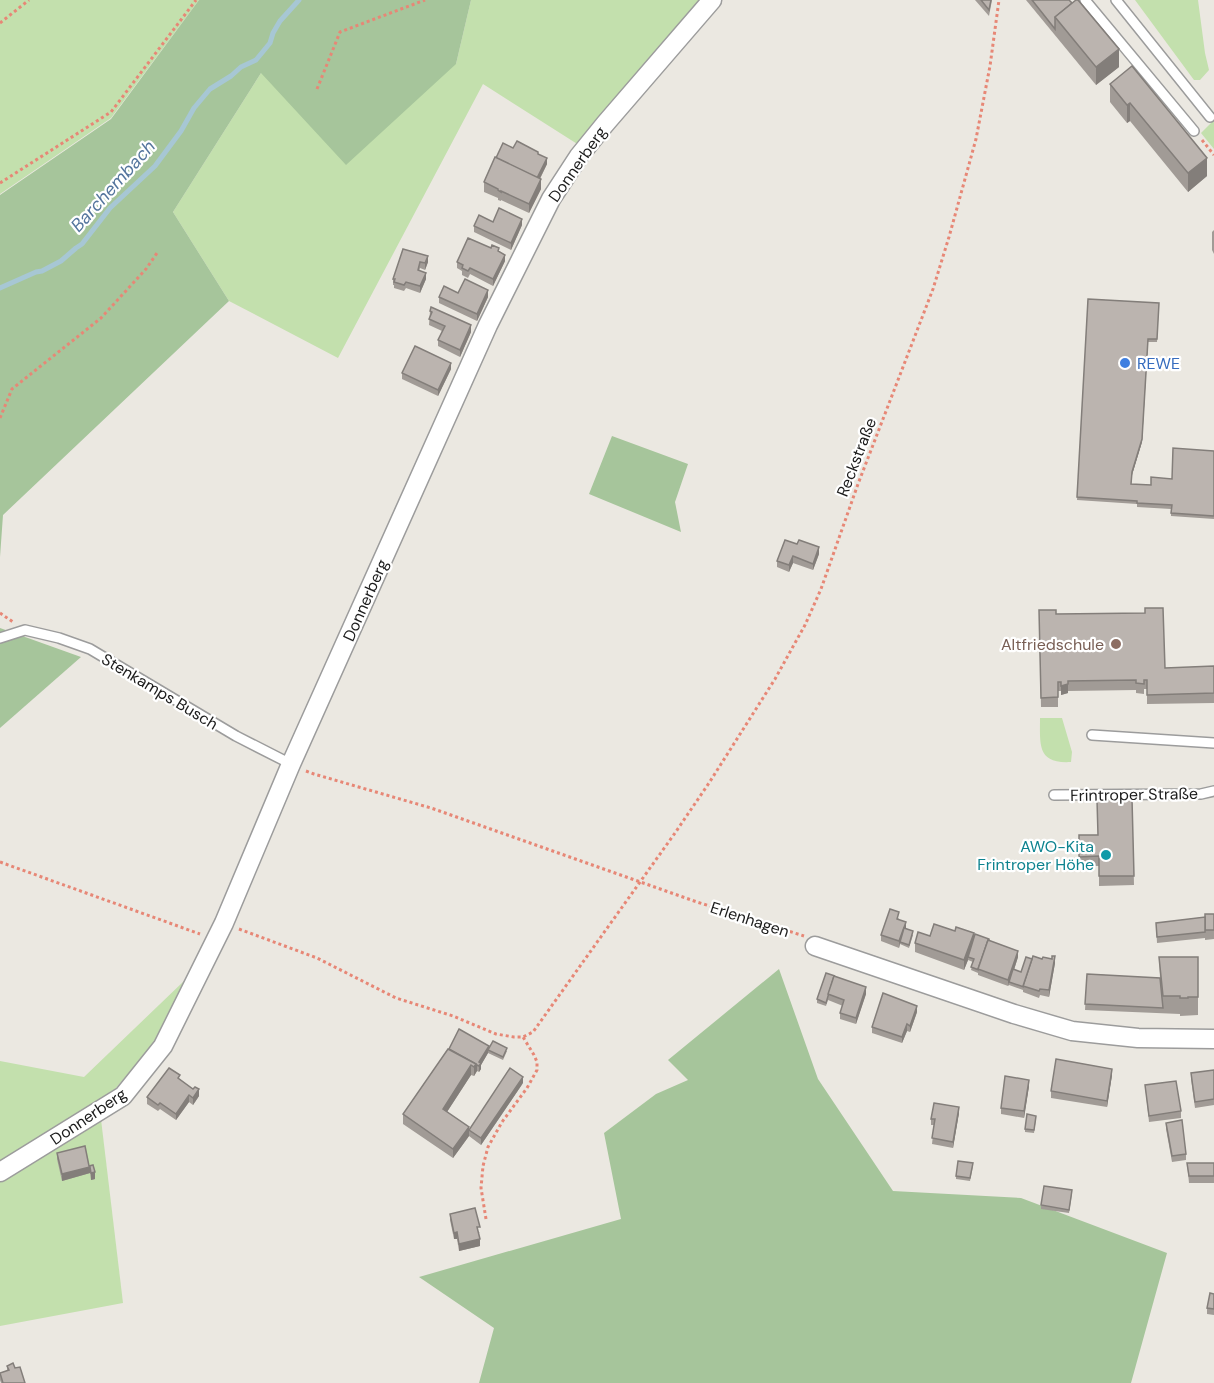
<svg xmlns="http://www.w3.org/2000/svg" width="1214" height="1383" viewBox="0 0 1214 1383" font-family="'DM Sans',sans-serif">
	<style>
		.grass { fill: #c3e0ad }
		.forest { fill: #a6c59b }
		.lines { fill: none; stroke-linecap: round; stroke-linejoin: round }
		.stream { stroke: #a7c7d4; stroke-width: 5 }
		.service-casing { stroke: #9c9c9c; stroke-width: 12 }
		.minor-casing { stroke: #9c9c9c; stroke-width: 21 }
		.path { stroke: #e78776; stroke-width: 3; stroke-dasharray: 3 3; stroke-linecap: butt }
		.service { stroke: #fff; stroke-width: 9 }
		.minor { stroke: #fff; stroke-width: 18 }
		.wall { fill: #a19b96 }
		.shaded-wall { fill: #837e7a }
		.building { fill: #bbb4af; stroke: #837e7a; stroke-width: 1.5 }
		.shop-dot { fill: #3f7fe0; stroke: #fff; stroke-width: 2 }
		.education-dot { fill: #8d6e63; stroke: #fff; stroke-width: 2 }
		.culture-dot { fill: #0f9aa8; stroke: #fff; stroke-width: 2 }
		.labels { text-anchor: middle; stroke-width: 4.5; stroke-linejoin: round; paint-order: stroke }
		.street-label { font-size: 16px; fill: #1b1b1b; stroke: #fff }
		.shop-label { font-size: 16px; fill: #366cbe; stroke: #fff; text-anchor: start }
		.education-label { font-size: 16px; fill: #785e54; stroke: #fff; text-anchor: end }
		.culture-label { font-size: 16px; fill: #0d838f; stroke: #fff; text-anchor: end }
		.water-label { font-size: 18px; font-style: italic; fill: #54759d; stroke: #fff }
	</style>
	<rect width="100%" height="100%" fill="#ebe8e1"/>
	<g class="grass">
		<polygon points="0,0 199,0 111,118 0,194"/>
		<polygon points="471,0 712,0 582,147 483,84 338,358 229,301 173,212 261,73 456,64"/>
		<polygon points="1135,0 1198,0 1205,53 1209,70 1200,80 1194,80"/>
		<polygon points="1214,120 1214,149 1201,133"/>
		<path d="M1040,718H1062L1072,752L1071,762C1037,764 1040,745 1040,718Z"/>
		<polygon points="184,981 155,1042 115,1089 0,1161 0,1061 84,1077"/>
		<polygon points="100,1111 123,1303 0,1326 0,1174"/>
	</g>
	<g class="forest">
		<polygon points="199,0 471,0 456,64 346,165 261,73 173,212 229,301 3,515 0,557 0,195 111,119"/>
		<polygon points="612,436 688,464 675,502 681,532 589,494"/>
		<polygon points="0,628 81,657 0,728"/>
		<polygon points="779,969 818,1079 893,1191 1021,1198 1167,1253 1131,1383 479,1383 494,1328 419,1277 621,1219 604,1133 656,1094 688,1080 668,1060"/>
	</g>
	<g class="lines">
		<polyline class="stream" points="0,288 36,272 42,271 61,261 76,248 82,244 110,208 155,166 181,131 194,108 210,89 231,76 241,67 256,60 270,43 273,33 280,21 299,0"/>
		<g class="service-casing">
			<g id="service">
				<polyline points="1085,0 1194,131"/>
				<polyline points="1116,0 1210,117"/>
				<polyline points="0,638 25,630 59,638 90,649 236,736 291,764"/>
				<polyline points="1092,735 1214,743"/>
				<polyline points="1054,795 1201,794 1214,791"/>
			</g>
		</g>
		<g class="minor-casing">
			<g id="minor">
				<polyline points="815,946 1014,1014 1072,1031 1138,1038 1214,1039"/>
				<polyline points="0,1172 123,1096 163,1046 224,923 291,764 488,325 551,199 579,156 605,124 712,0"/>
			</g>
		</g>
		<g class="path">
			<polyline points="0,23 29,0"/>
			<polyline points="317,89 340,32 425,0"/>
			<polyline points="1202,140 1214,155"/>
			<polyline points="0,183 111,112 196,0"/>
			<polyline points="0,418 12,389 101,318 146,269 157,253"/>
			<polyline points="0,613 13,622"/>
			<polyline points="306,771 314,774 431,808 697,902 804,936"/>
			<polyline points="0,862 200,934"/>
			<polyline points="239,929 317,958 396,998 453,1016 496,1034 514,1037 523,1037 533,1032 675,833 709,783 775,679 805,625 821,589 858,484 933,289 949,237 976,139 990,66 999,0"/>
			<polyline points="486,1219 481,1188 483,1166 488,1147 502,1122 527,1088 537,1070 537,1062 534,1055 523,1037"/>
		</g>
		<use href="#service" class="service"/>
		<use href="#minor" class="minor"/>
	</g>
	<g class="wall">
		<polygon points="975,0 992,0 989,16"/>
		<polygon points="1026,0 1069,0 1119,67 1096,85"/>
		<polygon points="1110,84 1207,176 1188,192 1130,121 1127,123 1110,102"/>
		<polygon points="513,148 538,154 547,164 540,179 541,189 529,213 501,200 501,201 498,200 498,198 484,192 484,182 496,158"/>
		<polygon points="493,222 522,225 511,250 474,232 474,226"/>
		<polygon points="1214,230 1214,254 1212,250 1212,232"/>
		<polygon points="403,249 428,262 425,270 420,268 419,271 426,279 420,293 406,288 404,291 394,288 394,285 393,285 393,279"/>
		<polygon points="499,252 505,261 493,286 470,274 468,278 462,275 462,271 457,268 457,262"/>
		<polygon points="458,293 488,297 477,321 439,303 439,297"/>
		<polygon points="1088,299 1159,303 1157,342 1148,342 1142,442 1132,475 1131,484 1151,485 1172,479 1214,451 1214,519 1171,516 1171,509 1137,507 1137,504 1077,500"/>
		<polygon points="430,311 471,332 460,357 438,346 438,340 442,331 429,325"/>
		<polygon points="451,369 438,396 402,379 402,373"/>
		<polygon points="785,540 819,554 813,570 793,563 789,572 777,567 777,561"/>
		<polygon points="1039,610 1056,614 1165,668 1214,666 1214,703 1147,704 1147,689 1144,689 1144,694 1136,693 1136,690 1068,691 1068,693 1061,695 1061,691 1058,691 1058,707 1041,707"/>
		<polygon points="1132,799 1134,885 1099,886 1099,866 1079,866 1079,835 1098,835"/>
		<polygon points="1214,914 1214,939 1205,940 1205,938 1157,943 1156,923 1205,917"/>
		<polygon points="899,918 899,919 905,929 913,935 909,948 900,944 899,948 881,941 881,935"/>
		<polygon points="974,939 989,941 1018,957 1014,970 1021,972 1032,959 1055,963 1049,997 1040,995 1039,998 1023,992 1023,990 1009,985 1008,986 978,975 978,973 971,970 973,962 968,960 964,970 915,952 915,943"/>
		<polygon points="1159,957 1198,957 1198,1015 1180,1016 1180,1014 1085,1010 1087,974 1160,978"/>
		<polygon points="826,973 866,994 856,1024 840,1019 840,1013 843,1006 828,1000 826,1006 817,1003 817,999"/>
		<polygon points="917,1012 910,1032 907,1031 902,1043 872,1033 872,1027"/>
		<polygon points="489,1049 507,1051 503,1060 488,1053 481,1065 481,1069 479,1072 477,1071 474,1076 471,1075 447,1112 469,1130 523,1083 481,1145 469,1136 453,1158 403,1124 403,1114"/>
		<polygon points="1214,1070 1214,1105 1195,1108 1191,1079 1191,1073"/>
		<polygon points="1112,1075 1107,1107 1051,1098 1051,1091"/>
		<polygon points="180,1079 199,1096 193,1105 189,1102 176,1120 160,1109 158,1111 147,1104 147,1097"/>
		<polygon points="1145,1085 1181,1111 1181,1118 1149,1122"/>
		<polygon points="1029,1086 1024,1118 1001,1114 1001,1108"/>
		<polygon points="959,1113 953,1148 932,1144 934,1125 931,1125 931,1119"/>
		<polygon points="1036,1119 1034,1133 1025,1132 1025,1129"/>
		<polygon points="1166,1123 1186,1154 1186,1160 1172,1162 1166,1129"/>
		<polygon points="57,1153 89,1166 95,1179 91,1180 90,1173 62,1181 57,1159"/>
		<polygon points="1187,1163 1214,1163 1214,1183 1189,1183"/>
		<polygon points="973,1166 970,1181 956,1179 956,1176"/>
		<polygon points="1072,1194 1069,1213 1041,1209 1041,1205"/>
		<polygon points="450,1214 480,1233 478,1233 480,1246 459,1251 457,1239 454,1239 450,1220"/>
		<polygon points="1214,1294 1214,1315 1207,1314 1207,1308"/>
		<polygon points="7,1366 15,1368 25,1383 1,1383 0,1380 0,1373 7,1371"/>
	</g>
	<g class="shaded-wall">
		<polygon points="1119,49 1119,67 1096,85 1096,67"/>
		<polygon points="1130,103 1130,121 1127,123 1127,105"/>
		<polygon points="547,158 547,164 536,186 536,180"/>
		<polygon points="1207,158 1207,176 1188,192 1188,173"/>
		<polygon points="541,179 541,189 529,213 529,204"/>
		<polygon points="522,219 522,225 511,250 511,243"/>
		<polygon points="505,255 505,261 493,286 493,279"/>
		<polygon points="428,256 428,262 425,270 425,263"/>
		<polygon points="426,273 426,279 420,293 420,286"/>
		<polygon points="488,290 488,297 477,321 477,314"/>
		<polygon points="471,325 471,332 460,357 460,350"/>
		<polygon points="1148,339 1142,442 1132,475"/>
		<polygon points="451,363 451,369 438,396 438,390"/>
		<polygon points="819,547 819,554 813,570 813,564"/>
		<polygon points="793,556 793,563 789,572 789,565"/>
		<polygon points="1068,684 1068,693 1061,695 1061,686"/>
		<polygon points="906,922 906,928 901,942 900,942 899,948 899,941"/>
		<polygon points="974,933 974,942 968,957 968,960 964,970 964,960"/>
		<polygon points="1018,951 1018,957 1010,982 1009,982 1008,986 1008,980"/>
		<polygon points="1055,956 1055,963 1049,997 1049,990"/>
		<polygon points="866,987 866,994 856,1024 856,1018"/>
		<polygon points="917,1006 917,1012 910,1032 910,1026"/>
		<polygon points="907,1024 907,1031 902,1043 902,1037"/>
		<polygon points="489,1046 488,1053 481,1065 481,1069 479,1072 479,1062"/>
		<polygon points="476,1064 477,1065 477,1071 474,1076 474,1067"/>
		<polygon points="471,1065 471,1075 443,1118 443,1109"/>
		<polygon points="1112,1069 1112,1075 1107,1107 1107,1101"/>
		<polygon points="523,1077 523,1083 481,1145 481,1138"/>
		<polygon points="1029,1080 1029,1086 1024,1118 1024,1111"/>
		<polygon points="199,1089 199,1096 193,1105 193,1098"/>
		<polygon points="189,1095 189,1102 176,1120 176,1114"/>
		<polygon points="959,1107 959,1113 953,1148 953,1142"/>
		<polygon points="469,1127 469,1136 453,1158 453,1149"/>
		<polygon points="90,1167 90,1173 62,1181 62,1174"/>
		<polygon points="95,1172 95,1179 91,1180 91,1173"/>
		<polygon points="457,1232 457,1239 454,1239 454,1233"/>
		<polygon points="480,1239 480,1246 459,1251 459,1244"/>
	</g>
	<g class="building">
		<polygon points="981,0 991,0 989,10"/>
		<polygon points="1032,0 1069,0 1072,3 1055,17 1055,29"/>
		<polygon points="1076,0 1078,0 1119,49 1096,67 1055,17"/>
		<polygon points="1132,66 1207,158 1188,173 1130,103 1127,105 1110,84"/>
		<polygon points="517,141 538,152 538,154 547,158 537,178 496,158 503,143 513,148"/>
		<polygon points="495,157 541,179 529,204 501,191 501,192 498,190 498,189 484,182"/>
		<polygon points="499,208 522,219 511,243 474,226 479,215 493,222"/>
		<polygon points="468,238 491,248 492,245 499,248 498,251 505,255 493,279 470,268 468,271 462,268 463,265 457,262"/>
		<polygon points="403,249 428,256 425,263 420,262 418,270 426,273 420,286 406,282 404,285 394,282 395,279 393,279"/>
		<polygon points="465,279 488,290 477,314 439,297 444,286 458,293"/>
		<polygon points="1088,299 1159,303 1157,339 1148,339 1142,439 1132,472 1131,484 1151,485 1151,477 1172,479 1173,448 1214,451 1214,516 1171,513 1172,505 1137,503 1137,501 1077,497"/>
		<polygon points="431,307 471,325 460,350 438,340 445,326 429,319 432,312 430,311"/>
		<polygon points="415,346 451,363 438,390 402,373"/>
		<polygon points="785,540 797,544 799,540 819,547 813,564 793,556 789,565 777,561"/>
		<polygon points="1145,608 1163,608 1165,668 1214,666 1214,693 1147,695 1147,680 1144,680 1144,684 1136,683 1136,680 1068,681 1068,684 1061,686 1061,682 1058,682 1058,697 1041,698 1039,610 1056,610 1056,614 1145,613"/>
		<polygon points="1132,799 1134,876 1099,876 1099,856 1079,857 1079,835 1098,835 1097,800"/>
		<polygon points="890,909 899,912 897,919 906,922 899,941 881,935"/>
		<rect x="1205" y="914" width="9" height="16"/>
		<polygon points="1205,917 1205,932 1157,937 1156,923"/>
		<polygon points="934,924 955,931 956,927 974,933 964,960 915,943 918,932 930,936"/>
		<polygon points="904,928 913,931 909,945 900,942"/>
		<polygon points="975,934 989,939 989,940 988,940 978,969 979,970 971,967 974,959 968,957"/>
		<polygon points="988,940 1018,951 1008,980 978,969"/>
		<polygon points="1033,956 1042,959 1043,957 1052,959 1052,956 1055,956 1049,990 1040,989 1039,991 1023,986"/>
		<polygon points="1026,957 1032,959 1023,986 1024,987 1009,982 1013,969 1021,972"/>
		<polygon points="1159,957 1198,957 1198,997 1188,997 1188,998 1180,998 1180,996 1163,996"/>
		<polygon points="826,973 835,976 834,976 826,1003 817,999"/>
		<polygon points="1087,974 1160,978 1163,1008 1085,1004"/>
		<polygon points="834,976 866,987 856,1018 840,1013 844,1000 828,994"/>
		<polygon points="883,993 917,1006 910,1026 907,1024 902,1037 872,1027"/>
		<polygon points="459,1029 489,1046 479,1062 481,1063 479,1066 477,1065 476,1067 476,1064 449,1049"/>
		<polygon points="493,1041 507,1048 503,1057 488,1050"/>
		<polygon points="448,1049 476,1064 474,1067 471,1065 443,1109 469,1127 453,1149 403,1114"/>
		<polygon points="1056,1059 1112,1069 1107,1101 1051,1091"/>
		<polygon points="169,1068 180,1075 178,1078 193,1089 195,1087 199,1089 193,1098 189,1095 176,1114 160,1103 158,1105 147,1097"/>
		<polygon points="510,1068 523,1077 481,1138 469,1130"/>
		<polygon points="1214,1070 1214,1099 1195,1102 1191,1073"/>
		<polygon points="1005,1076 1029,1080 1024,1111 1001,1108"/>
		<polygon points="1176,1081 1181,1111 1149,1116 1145,1085"/>
		<polygon points="934,1103 959,1107 953,1142 932,1138 935,1119 931,1119"/>
		<polygon points="1027,1114 1036,1116 1034,1130 1025,1129"/>
		<polygon points="1182,1120 1186,1154 1172,1156 1166,1123"/>
		<polygon points="85,1146 89,1166 93,1165 95,1172 91,1173 90,1167 62,1174 57,1153"/>
		<polygon points="958,1161 973,1163 970,1178 956,1176"/>
		<polygon points="1187,1163 1214,1163 1214,1176 1189,1176"/>
		<polygon points="1044,1186 1072,1190 1069,1210 1041,1205"/>
		<polygon points="475,1208 480,1227 477,1227 480,1239 459,1244 457,1232 454,1233 450,1214"/>
		<polygon points="1210,1293 1214,1294 1214,1309 1207,1308"/>
		<polygon points="13,1363 15,1368 20,1367 25,1383 3,1383 0,1373 9,1370 7,1366"/>
	</g>
	<circle class="shop-dot" cx="1125" cy="363" r="6"/>
	<circle class="education-dot" cx="1116" cy="644" r="6"/>
	<circle class="culture-dot" cx="1106" cy="855" r="6"/>
	<g class="labels">
		<g class="street-label">
			<text transform="translate(577 164) rotate(-55)" y="6">Donnerberg</text>
			<text transform="translate(856 457) rotate(-69)" y="6">Reckstraße</text>
			<text transform="translate(365 600) rotate(-66)" y="6">Donnerberg</text>
			<text transform="translate(160 691) rotate(31)" y="6">Stenkamps Busch</text>
			<text transform="translate(1134 794) rotate(-1)" y="6">Frintroper Straße</text>
			<text transform="translate(750 919) rotate(18)" y="6">Erlenhagen</text>
			<text transform="translate(88 1116) rotate(-34)" y="6">Donnerberg</text>
		</g>
		<g class="shop-label">
			<text x="1137" y="369">REWE</text>
		</g>
		<g class="education-label">
			<text x="1104" y="650">Altfriedschule</text>
		</g>
		<g class="culture-label">
			<text x="1094" y="852">AWO-Kita<tspan x="1094" dy="18">Frintroper Höhe</tspan></text>
		</g>
		<g class="water-label">
			<text transform="translate(113 186) rotate(-48)" y="6">Barchembach</text>
		</g>
	</g>
</svg>
